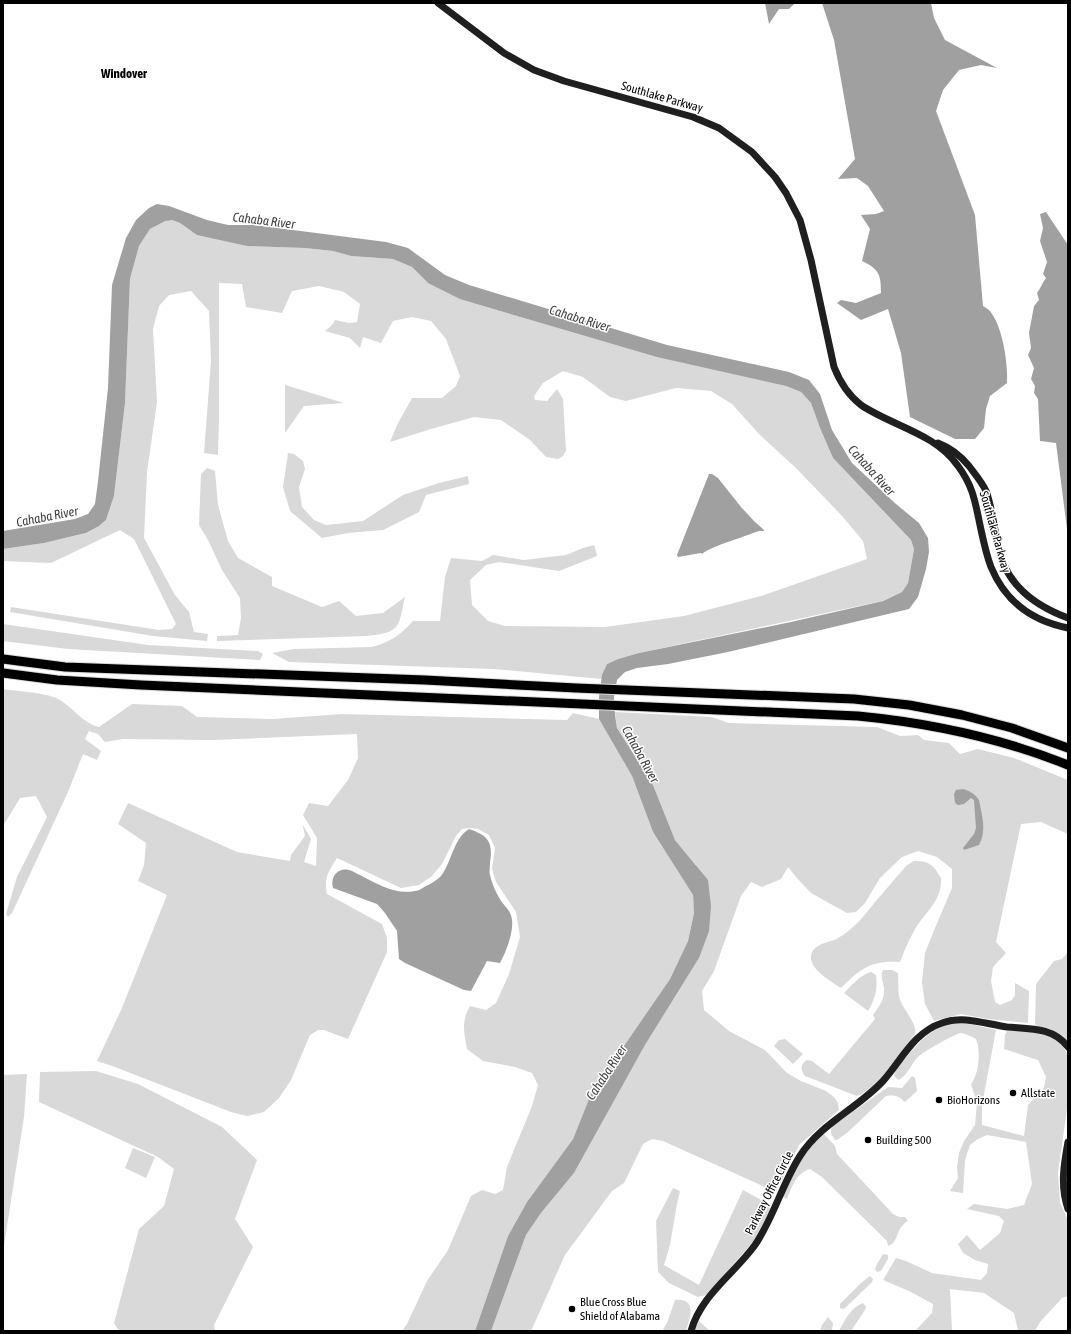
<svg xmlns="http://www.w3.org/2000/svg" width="1071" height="1334" viewBox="0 0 1071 1334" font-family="'Asap Condensed',sans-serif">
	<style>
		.green { fill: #d9d9d9 }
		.water { fill: #a0a0a0 }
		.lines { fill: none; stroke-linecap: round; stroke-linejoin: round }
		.highway-casing { stroke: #dbdbdb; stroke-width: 11 }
		.secondary { stroke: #1f1f1f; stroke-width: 7 }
		.highway { stroke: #000; stroke-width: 9 }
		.poi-dot { fill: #000; stroke: #fff; stroke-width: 1.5 }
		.labels { text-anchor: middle; stroke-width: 3; stroke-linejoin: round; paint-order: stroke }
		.street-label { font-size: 12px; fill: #000; stroke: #fff }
		.poi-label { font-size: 12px; fill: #000; stroke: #fff; text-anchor: start }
		.neighbourhood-label { font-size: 13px; font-weight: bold; fill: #000; stroke: #fff }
		.water-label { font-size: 13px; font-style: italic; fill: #414141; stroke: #fff }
	</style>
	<rect width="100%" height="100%" fill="#fff"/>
	<g class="green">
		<path d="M165,220H172L180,223L190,230L247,246L305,248L333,251L351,256L393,259L412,267L428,283L786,386L801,392L811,403L820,428L833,458L911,540L914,549L908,583L902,592L882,601L639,653L618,659L607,664L602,679L494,669L289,662L272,653L294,649L372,647C392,641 399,636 413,621H440L445,577L451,558L482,561L493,555L524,560L566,555L583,548L594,545L597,556L559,571L499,562L486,565L470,580L472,605L488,621L505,626L605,627L684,616L761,596L867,559L863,541L843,517L797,469L760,435L732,404L711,391L676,388L626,401L610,397L583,377L563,371L543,383L534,396L535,400L547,401L557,389L563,399L566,451L563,456L558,459L546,457L530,440L501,420L474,417L431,429L390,442L397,425L412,398H442L456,386L460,376L446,339L431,321L412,317L393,321L381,343L363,337L360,348L350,338L325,331L332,325L335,320L349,323L357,322L360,304L344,292L319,286L292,291L282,313L246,307L242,284L219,283V417L218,455L204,453L211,361L209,311L191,291L169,295L159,306L153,329L157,402L147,472L144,538L175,595L189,612L194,632L208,634L207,641L153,636L10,612L11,607L159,630L172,629L176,624L134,539L120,530L51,563L3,561V549L44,543L86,533L99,526L106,520L114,496L125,403L130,279L139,246L150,229Z"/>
		<polygon points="285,385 344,403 304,406 285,433"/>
		<polygon points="288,453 294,454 303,461 305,469 299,487 302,507 314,520 326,525 363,521 403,495 439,483 468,476 469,484 426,495 419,512 383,530 348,533 322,538 290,511 283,487"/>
		<path d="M207,468L215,471L218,505L228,541L238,558L272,577V586L322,607L339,601L356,616L383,613L405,597C403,604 401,622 396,627C390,634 375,635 366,636L217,641V636L238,635L241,618L240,598L222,570L208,540L199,525L201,474Z"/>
		<polygon points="3,624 148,645 258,651 263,654 260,660 68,649 3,641"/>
		<path d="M3,689C16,691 48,693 58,699C73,707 82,723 99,727L132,704L182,706L197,717L273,719L342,714L567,720L573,713L599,719L632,776L653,832L693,895L694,913L688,941L670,979L591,1094L573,1139L527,1202L508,1236L475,1331H402L407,1324L427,1281L448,1250L471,1196L482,1190L495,1194L503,1190L507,1167L532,1106L538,1085L532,1073L515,1067L483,1061L467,1049C464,1032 461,1022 470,1006L486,1010L496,1003L509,974L520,937L516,912L496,882L492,869L495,848L489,835L478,829L469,828L462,829L456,836L442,864L432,876L419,885L401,888L337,858C328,872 324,878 327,894L382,924L387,938V952L348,1039L324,1030H318L310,1035L291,1080L279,1098L264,1112L247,1116L231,1112L115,1067L97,1061L122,1008L167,895L138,881L144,865L146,843L118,824L128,803L237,852L290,861L291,855L305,836L303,827V825L311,839L304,862L316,866L317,838L303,815L309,803L328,806L348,780L358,758L357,734L214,740L123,739L105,742L98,734L89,731L85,739L101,751L97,760L83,754L68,792L12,913L8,917L6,914L17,877L47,817L36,796L20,798L3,826Z"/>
		<polygon points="615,712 712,717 729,723 877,727 900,736 918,735 924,740 949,743 960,754 978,749 1014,758 1068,780 1068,834 1041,822 1021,824 996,942 1006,953 993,967 991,981 995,1002 1000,1005 1012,1000 1015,995 1015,983 1029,991 1028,1023 988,1019 961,1014 934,1021 925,1004 922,982 925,953 935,928 952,888 952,869 937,857 918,851 902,857 880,878 865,903 856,912 847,913 811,893 796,877 788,867 781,879 762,887 751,882 741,896 714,971 702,991 704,1010 729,1031 765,1050 787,1073 801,1081 826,1091 834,1097 838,1103 839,1110 799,1145 776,1192 663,1141 652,1139 643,1144 624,1183 612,1191 565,1255 531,1331 491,1331 526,1235 541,1213 574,1173 645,1045 699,958 696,865 675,840 653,785 617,728"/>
		<path d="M914,861C930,861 933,865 941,878C942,903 924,912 914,931C908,941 904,952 900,962C871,960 860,969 841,988C832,982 809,969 811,956C813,943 829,943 838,938C854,929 864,916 875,902C886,890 896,877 907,865Z"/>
		<polygon points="1068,952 1068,1041 1050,1029 1035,1025 1036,984 1054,961 1062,959"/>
		<path d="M883,970H892L898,973C899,982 897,994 901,1002C904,1010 918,1025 915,1034C902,1051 876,1090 857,1096L805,1076C800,1069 800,1064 807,1060L812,1061L829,1074L875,1019L873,1015C877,1009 884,1001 884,992C885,984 879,978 883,970Z"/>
		<path d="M871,972L876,975C878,988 875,1000 868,1011L844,993C852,985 860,975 871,972Z"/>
		<path d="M961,1023L975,1025L996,1030L982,1105V1125L1024,1136L1028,1105L1044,1088L1046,1077L1038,1060L1004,1049L1005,1035L1007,1031H1038L1052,1037L1062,1045L1068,1056V1102L1058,1173L1060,1202L1068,1221V1296L1062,1298L1040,1322L1035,1331H1018L1014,1313L984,1293L950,1289L952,1331H915L932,1313L933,1304L909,1291L883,1280L896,1258L906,1261L932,1273L981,1280L987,1273L988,1264L975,1260L963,1253L958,1244L967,1235L980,1250L1000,1233L1004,1221L999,1216L967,1209L974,1204L1007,1209L1024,1205L1032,1184L1026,1142L987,1135L978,1139L970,1145L965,1160L963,1193L950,1191L958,1178L957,1167L959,1153L964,1141L975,1125L977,1103L971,1084C979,1074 981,1051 976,1039C972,1037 967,1034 961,1033C956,1033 925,1051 919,1056C911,1063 909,1074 899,1080L896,1078L894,1076L895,1072C907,1056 927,1029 948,1024C952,1023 957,1023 961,1023Z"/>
		<polygon points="785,1039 803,1054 793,1064 774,1046 779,1040"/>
		<polygon points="96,1071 138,1084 222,1127 257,1160 235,1219 253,1247 214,1325 215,1331 119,1331 114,1323 139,1229 164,1206 174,1169 158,1157 39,1102 40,1072"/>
		<polygon points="27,1074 24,1117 3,1252 3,1075"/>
		<path d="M912,1076L915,1078L917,1091L905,1102C899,1096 894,1094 886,1096L848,1132L837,1140H835L831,1134V1129L834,1125L888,1087L902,1088Z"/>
		<path d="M823,1133L835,1146L837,1154L893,1214L899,1217H905L908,1221C906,1222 904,1223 903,1225C896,1231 898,1243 888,1246L887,1241L822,1177L810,1169C796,1173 792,1187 787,1199L783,1197L797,1165L806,1150Z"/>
		<polygon points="133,1148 155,1157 146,1178 125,1168"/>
		<polygon points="673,1188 680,1191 677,1204 670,1245 664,1265 699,1285 743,1190 772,1206 753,1242 706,1295 698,1297 669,1283 658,1272 656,1221"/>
		<polygon points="883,1254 888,1255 888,1259 881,1271 877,1272 875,1269 876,1266"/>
		<polygon points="870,1276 873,1279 872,1282 844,1309 840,1308 840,1304 861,1283"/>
		<path d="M675,1300C698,1298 690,1318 686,1331H662L667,1323Z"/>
		<path d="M863,1303L866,1307L865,1310L851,1331H839C845,1320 851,1307 863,1303Z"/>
		<polygon points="828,1317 833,1323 832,1331 820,1331 822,1325"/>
		<polygon points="699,1321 710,1331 694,1331"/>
	</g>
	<g class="water">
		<polygon points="765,3 795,3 789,9 779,9 769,24"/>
		<path d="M822,3H931L934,18L945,40L997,68L981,65L959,70L943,90L936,111L975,215L983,306C986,308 990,310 992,314C1003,330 1008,363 1007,383L990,396L986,409L984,428L975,439H955L910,417L901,353L888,309L861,320L837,303L841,300L856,303L881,293C881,274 879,269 862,261L870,229L861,215L876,214L884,211L868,186L857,178L838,179L855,159L834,40Z"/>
		<polygon points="157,204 169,206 207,220 228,225 254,225 386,242 408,248 445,275 469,285 667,345 789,372 809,380 820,394 832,430 852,463 896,504 919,523 928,538 929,552 926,569 918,597 909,609 728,652 668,664 637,668 625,672 617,680 614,697 615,715 617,728 653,785 675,840 708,880 711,906 709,931 699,958 645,1045 574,1173 541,1213 526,1235 491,1331 475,1331 508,1236 527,1202 573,1139 591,1094 670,979 688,941 694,913 693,895 653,832 632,776 599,719 599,697 602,675 607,664 618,659 639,653 791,622 883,601 902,592 908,583 914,549 911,540 833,458 820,428 811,403 801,392 786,386 657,357 460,299 428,283 412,267 393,259 351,256 333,251 305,248 247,246 197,235 180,223 172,220 165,221 150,229 139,246 130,279 125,403 114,496 106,520 99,526 86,533 44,543 3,549 3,531 75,519 88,514 95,504 98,481 108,388 112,285 126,238 136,220 149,208"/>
		<path d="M1046,212L1068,245L1067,529L1056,443L1040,441L1038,399L1034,393L1035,386L1031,379L1034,368L1028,355L1031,348L1029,333L1034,306L1039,300L1037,293C1041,288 1042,283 1046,278L1043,274L1047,262L1040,241L1043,228L1040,214Z"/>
		<path d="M709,474H712L718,478L741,507L754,521L764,530V531H759L753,533C738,539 712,546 702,554L701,553L678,557L677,555Z"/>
		<path d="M963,789C970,791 975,794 979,800C982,816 987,831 979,845L964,850L963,848L974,834L976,828L974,800L971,798L964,804L958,805L955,803L954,794L956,790Z"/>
		<path d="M469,829C489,836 493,842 490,863C490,867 489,872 490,875C492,884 496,893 501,901C504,905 508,909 510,913C517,926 506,952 500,963L487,961L471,991L464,990L405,963L399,959L397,931L385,913L377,904L333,888C330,878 337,867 349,870C353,871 357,874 360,875C378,884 394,895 415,891C419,891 422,888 426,886C431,884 437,880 441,876C452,862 453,839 469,829Z"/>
	</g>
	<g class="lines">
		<g class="highway-casing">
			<g id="highway">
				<polyline points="3,659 65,667 425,680 576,688 854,699 909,705 962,715 1012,728 1068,748"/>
				<path d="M3,673L57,680L141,685L858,716C930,723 1001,738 1068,765"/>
			</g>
		</g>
		<g class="secondary">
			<path d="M438,3L504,53L534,70L564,81L693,117L719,128L752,152L775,177L786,193L800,220L811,260L834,367C840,382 848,395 861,405C892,426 935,433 958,466C973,486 975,501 980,525C983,539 986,554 991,567C1005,601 1032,621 1068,628"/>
			<path d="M938,443C951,448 960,455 969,466C975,474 982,482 986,491C995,515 994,542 1004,565C1016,592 1041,608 1068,618"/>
			<path d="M1068,1142C1064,1164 1060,1186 1068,1209"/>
			<path d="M691,1331C701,1295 734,1274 755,1245C774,1217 782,1184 800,1156C820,1124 857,1109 883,1081C901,1061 914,1032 942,1023C964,1015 985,1024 1007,1027C1030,1029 1053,1027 1068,1047"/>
		</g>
		<use href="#highway" class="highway"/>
	</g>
	<g class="poi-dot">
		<circle cx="1013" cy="1093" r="4"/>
		<circle cx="939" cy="1100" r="4"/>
		<circle cx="868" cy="1140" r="4"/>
		<circle cx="572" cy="1309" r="4"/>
	</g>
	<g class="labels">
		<g class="street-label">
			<text transform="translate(662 97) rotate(16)" y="4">Southlake Parkway</text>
			<text transform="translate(995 532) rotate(74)" y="4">Southlake Parkway</text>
			<text transform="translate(769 1193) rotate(-63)" y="4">Parkway Office Circle</text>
		</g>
		<g class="poi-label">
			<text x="1021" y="1097">Allstate</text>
			<text x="947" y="1104">BioHorizons</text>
			<text x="876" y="1144">Building 500</text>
			<text x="580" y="1306">Blue Cross Blue<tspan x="580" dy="14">Shield of Alabama</tspan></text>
		</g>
		<g class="neighbourhood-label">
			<text x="124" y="78">Windover</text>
		</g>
		<g class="water-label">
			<text transform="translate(264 220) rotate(7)" y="5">Cahaba River</text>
			<text transform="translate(580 318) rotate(17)" y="5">Cahaba River</text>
			<text transform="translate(872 470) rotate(48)" y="5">Cahaba River</text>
			<text transform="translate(47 516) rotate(-11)" y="5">Cahaba River</text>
			<text transform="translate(641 754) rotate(61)" y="5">Cahaba River</text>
			<text transform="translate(606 1072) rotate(-57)" y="5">Cahaba River</text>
		</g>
	</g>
	<rect width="1071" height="1334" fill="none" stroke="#000000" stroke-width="8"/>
</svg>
